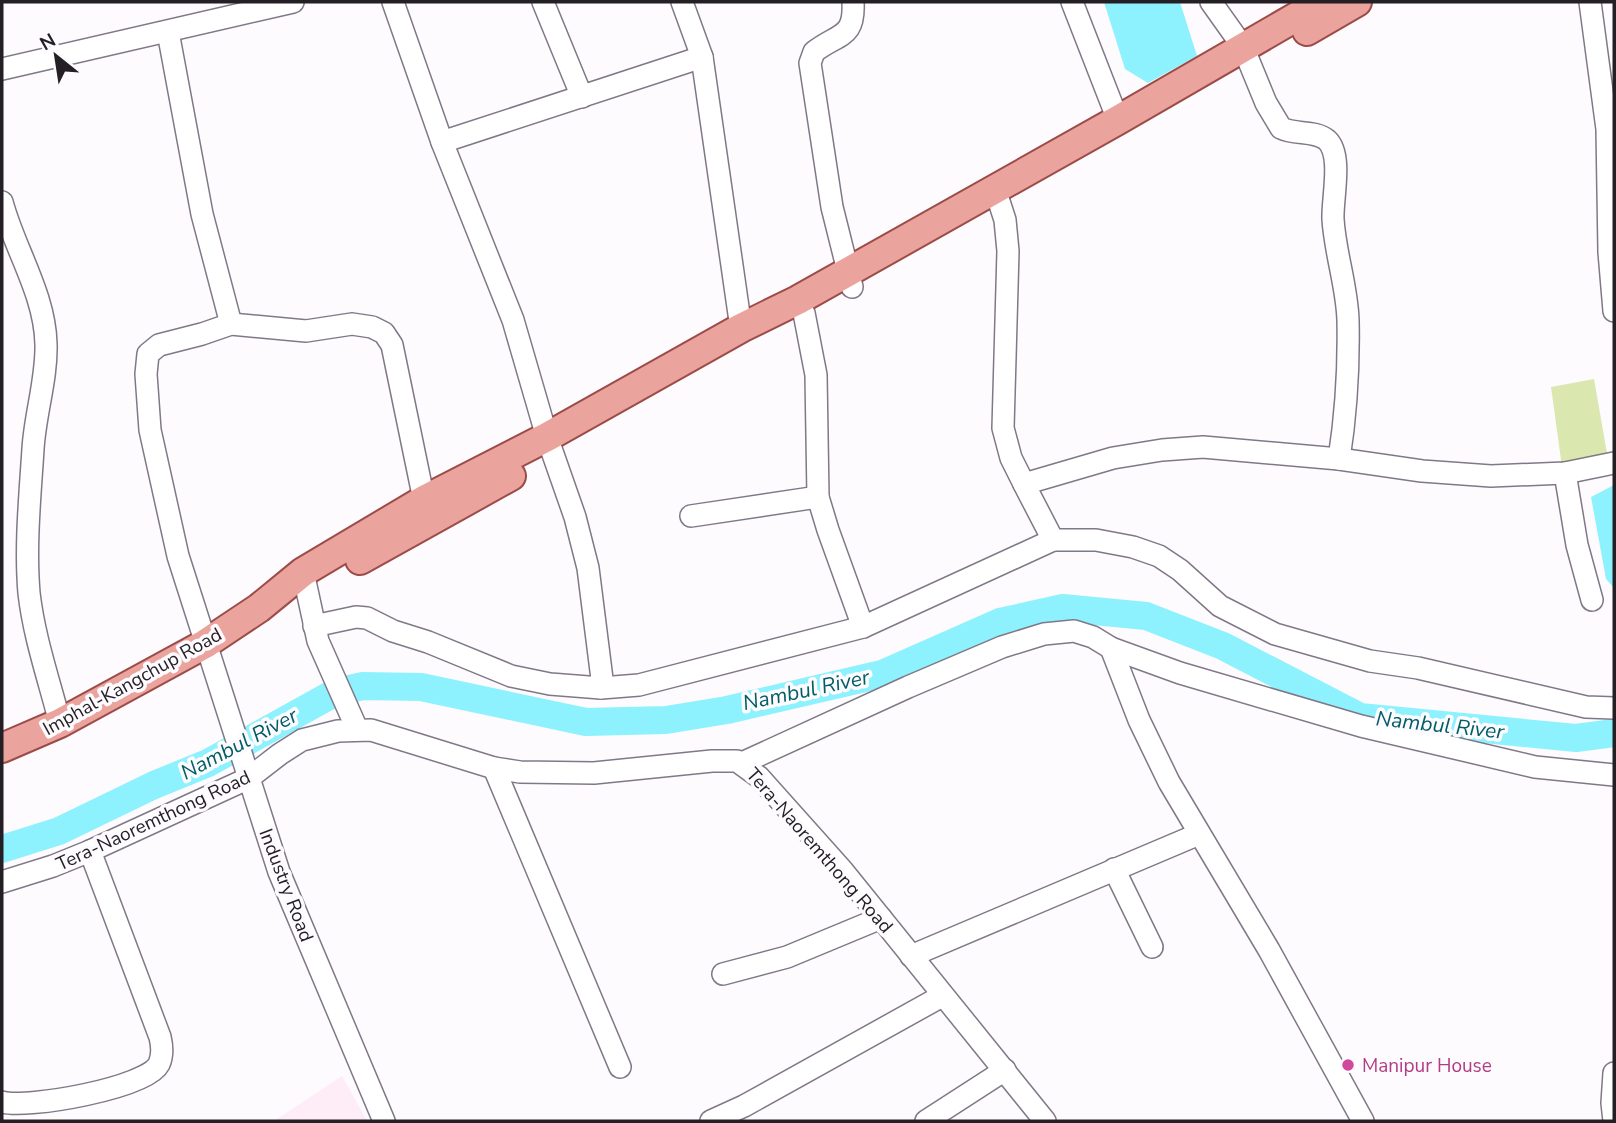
<svg xmlns="http://www.w3.org/2000/svg" width="1616" height="1123" viewBox="0 0 1616 1123" font-family="'Nunito Sans',sans-serif">
	<style>
		.education { fill: #feecf6 }
		.green { fill: #dae8b0 }
		.water { fill: #8df2fe }
		.lines { fill: none; stroke-linecap: round; stroke-linejoin: round }
		.river { stroke: #8df2fe; stroke-width: 28 }
		.minor-casing { stroke: #817887; stroke-width: 24 }
		.major-casing { stroke: #9c4c48; stroke-width: 32 }
		.minor { stroke: #fff; stroke-width: 21 }
		.major { stroke: #eba39d; stroke-width: 28 }
		.hotel-dot { fill: #d1479c; stroke: #fdfbfe; stroke-width: 2.5 }
		.labels { text-anchor: middle; stroke-width: 7; stroke-linejoin: round; paint-order: stroke }
		.street-label { font-size: 19px; fill: #231f25; stroke: #fdfbfe }
		.hotel-label { font-size: 19px; fill: #b23c85; stroke: #fdfbfe; text-anchor: start }
		.water-label { font-size: 21px; font-style: italic; fill: #015e67; stroke: #fdfbfe }
	</style>
	<rect width="100%" height="100%" fill="#fdfbfe"/>
	<polygon class="education" points="342,1076 367,1121 274,1121"/>
	<polygon class="green" points="1594,379 1608,459 1562,467 1551,387"/>
	<g class="water">
		<polygon points="1104,2 1180,2 1197,56 1148,83 1125,69"/>
		<polygon points="1614,485 1614,588 1606,579 1591,497"/>
	</g>
	<g class="lines">
		<polyline class="river" points="2,849 59,831 154,785 208,763 336,692 363,686 421,687 586,722 666,720 727,710 882,674 1000,622 1063,608 1146,616 1223,646 1360,717 1576,738 1614,733"/>
		<g class="minor-casing">
			<g id="minor">
				<polyline points="543,2 582,97"/>
				<polyline points="682,2 702,57 741,328"/>
				<polyline points="1072,2 1118,120"/>
				<path d="M1211,2L1243,47L1266,103L1281,128C1295,135 1315,130 1327,140C1343,155 1332,199 1333,219C1335,253 1347,286 1348,320C1349,366 1346,414 1339,459"/>
				<polyline points="1590,2 1607,129 1609,252 1614,311"/>
				<polyline points="168,32 202,214 231,324"/>
				<polyline points="2,69 293,2"/>
				<polyline points="442,142 702,57"/>
				<polyline points="995,189 1005,220 1008,251 1003,428 1011,458 1024,484 1113,458 1162,450 1203,447 1339,459 1422,471 1491,476 1565,473 1614,463"/>
				<path d="M2,202C14,248 45,294 46,344C47,379 35,414 33,449C30,496 25,546 29,593C34,637 49,680 60,723"/>
				<path d="M852,287L832,207L810,63L814,52C838,33 855,39 853,2"/>
				<polyline points="804,313 816,375 818,497 828,530 863,627"/>
				<polyline points="1565,473 1577,545 1592,600"/>
				<polyline points="1024,484 1053,540 1096,540 1133,547 1159,556 1180,570 1220,606 1275,634 1370,661 1418,668 1586,707 1614,708"/>
				<polyline points="691,516 818,497"/>
				<polyline points="303,572 318,641 357,729"/>
				<polyline points="314,626 356,617 367,618 393,631 428,642 511,676 550,684 601,688 602,679 588,568 575,517 547,437 513,320 442,142 393,2"/>
				<polyline points="1111,648 1139,720 1169,782 1269,950 1363,1121"/>
				<polyline points="601,688 639,685 863,627 1053,540"/>
				<polyline points="742,763 908,687 1002,647 1044,634 1074,631 1093,637 1111,648 1180,673 1361,726 1535,767 1614,775"/>
				<polyline points="494,768 620,1067"/>
				<polyline points="1114,869 1152,947"/>
				<polyline points="2,882 53,866 90,851 249,778 280,754 302,740 338,731 371,730 494,768 520,772 594,773 712,761 737,761 759,777 843,871 1045,1121"/>
				<polyline points="911,956 1199,834"/>
				<polyline points="723,974 787,957 881,918"/>
				<path d="M2,1102C27,1109 147,1088 159,1064C163,1055 162,1045 160,1037L90,851"/>
				<polyline points="384,1121 279,872 178,556 150,430 146,374 148,354 159,345 202,334 231,324 306,331 352,324 372,327 384,333 392,345 424,500"/>
				<polyline points="711,1121 744,1106 942,996"/>
				<polyline points="926,1121 1005,1070"/>
				<polyline points="1614,1121 1612,1103 1614,1073"/>
			</g>
		</g>
		<g class="major-casing">
			<g id="major">
				<polyline points="1307,31 1357,2"/>
				<polyline points="360,560 511,476"/>
				<polyline points="2,748 60,723 205,644 259,608 303,572 424,500 547,437 741,328 798,300 1118,120 1322,2"/>
			</g>
		</g>
		<use href="#minor" class="minor"/>
		<use href="#major" class="major"/>
	</g>
	<circle class="hotel-dot" cx="1348" cy="1065" r="7"/>
	<g class="labels">
		<g class="street-label">
			<text transform="translate(132 681) rotate(-29)" y="7">Imphal-Kangchup Road</text>
			<text transform="translate(153 820) rotate(-25)" y="7">Tera-Naoremthong Road</text>
			<text transform="translate(820 850) rotate(49)" y="7">Tera-Naoremthong Road</text>
			<text transform="translate(287 885) rotate(69)" y="7">Industry Road</text>
		</g>
		<g class="hotel-label">
			<text x="1362" y="1072">Manipur House</text>
		</g>
		<g class="water-label">
			<text transform="translate(806 690) rotate(-12)" y="7">Nambul River</text>
			<text transform="translate(1440 725) rotate(6)" y="7">Nambul River</text>
			<text transform="translate(239 744) rotate(-28)" y="7">Nambul River</text>
		</g>
	</g>
	<rect width="1616" height="1123" fill="none" stroke="#231f25" stroke-width="7"/>
	<g transform="translate(56 56) rotate(330)" stroke="#fdfbfe" stroke-width="5" paint-order="stroke">
	<path d="M0-5L12 26L0 18L-12 26Z" fill="#231f25"/>
	<text y="-10" font-size="19" font-weight="bold" text-anchor="middle" fill="#231f25">N</text>
	</g>
</svg>
